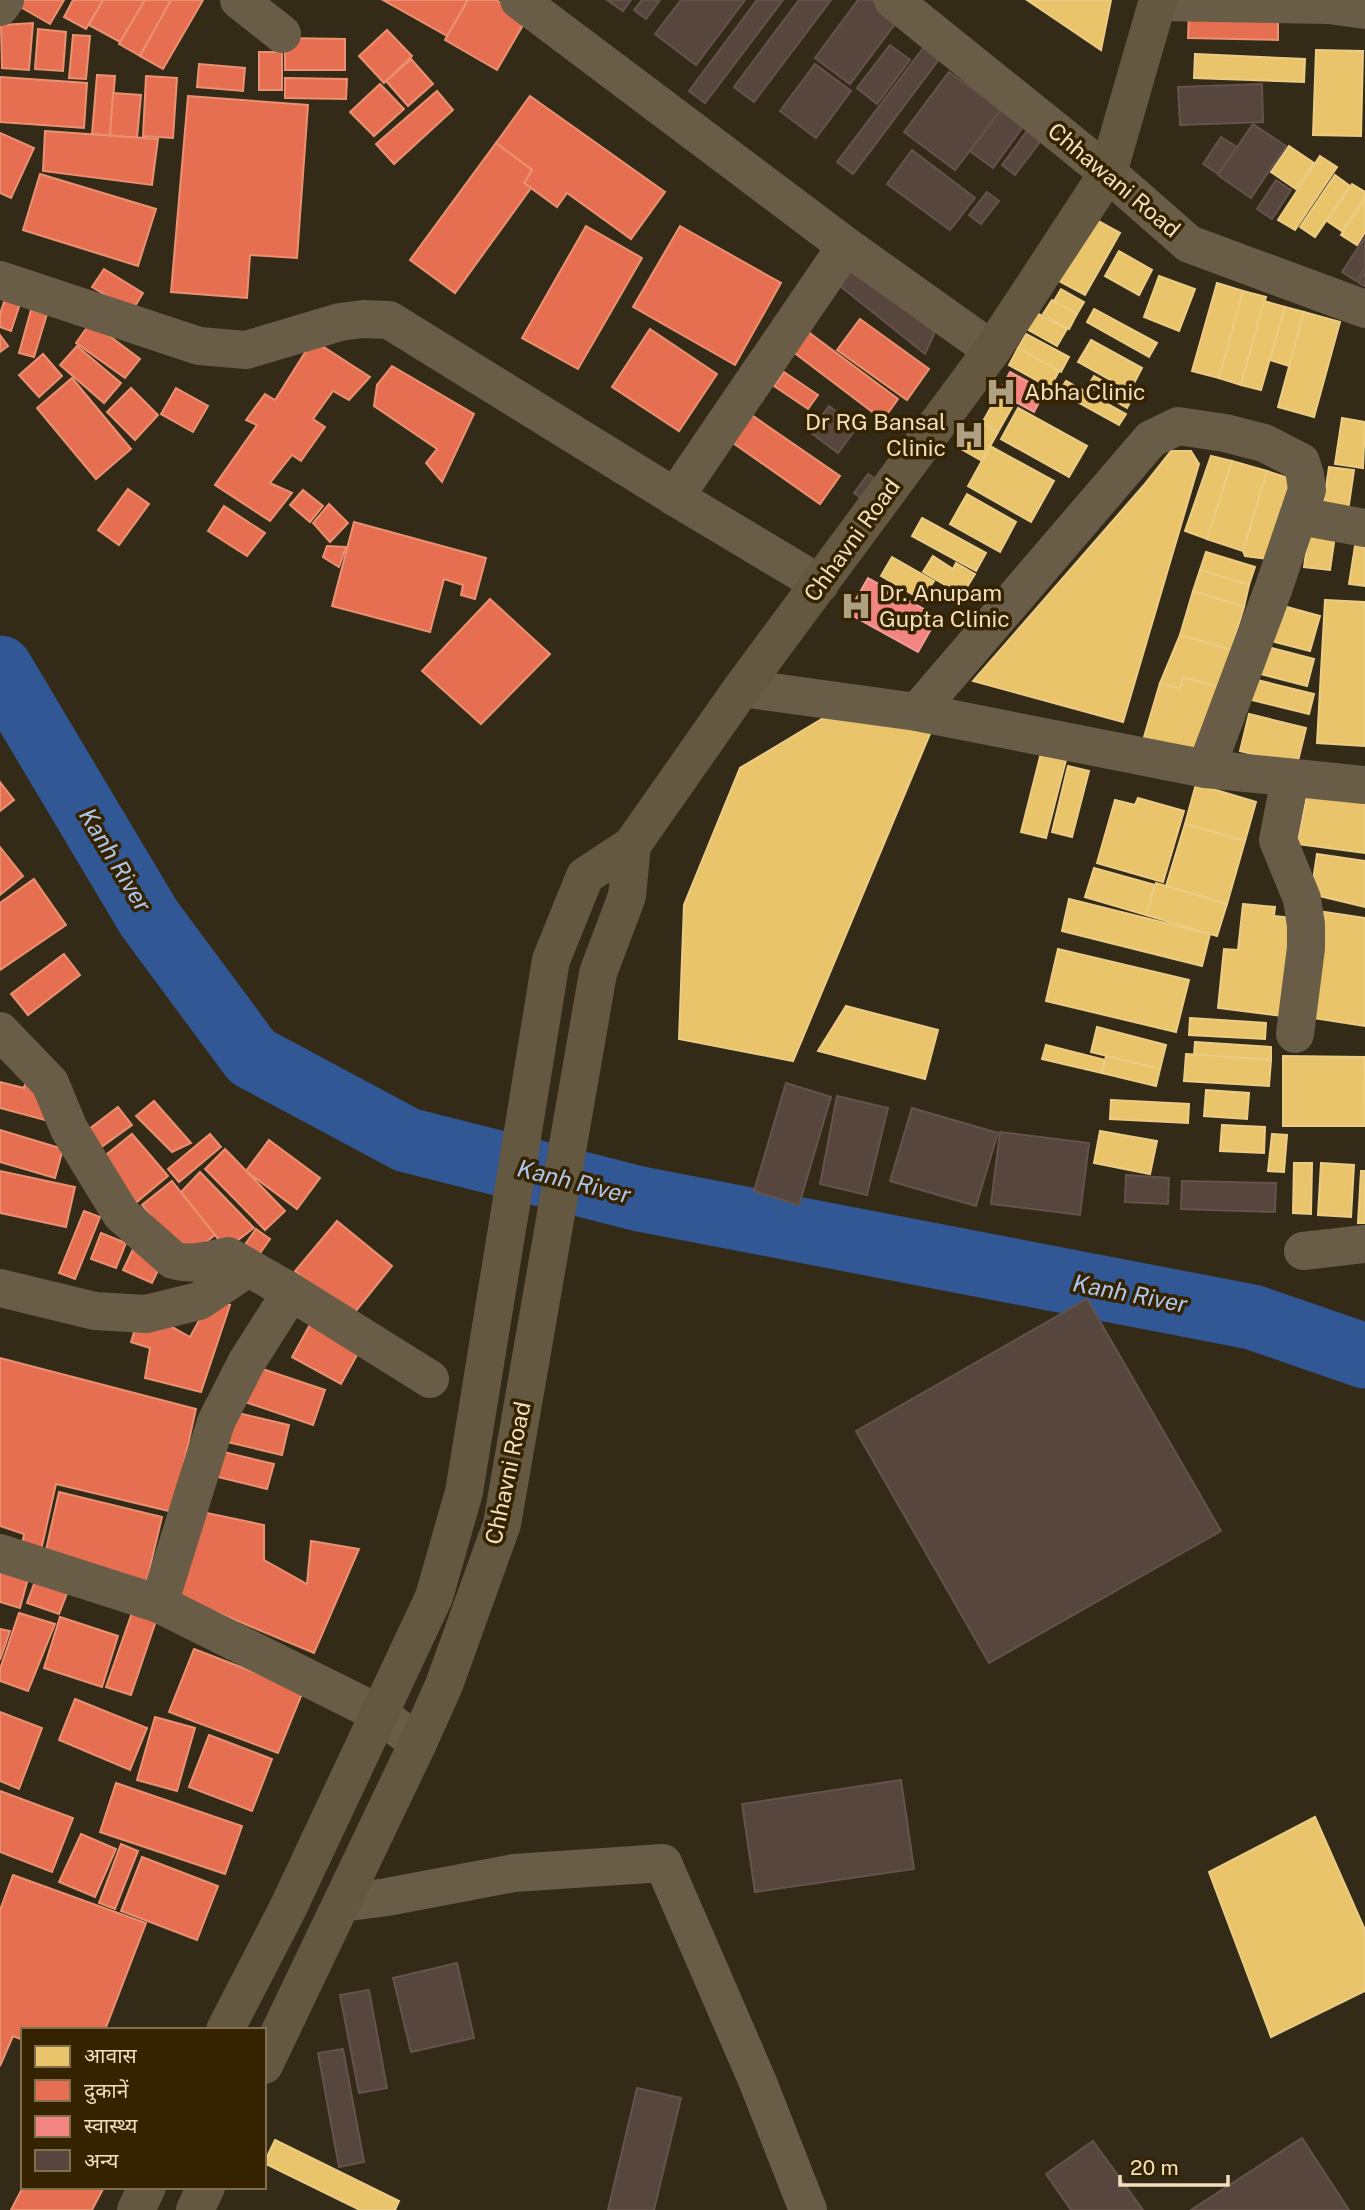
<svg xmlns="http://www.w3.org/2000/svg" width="1365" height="2210" viewBox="0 0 1365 2210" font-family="'Public Sans','Noto Sans Devanagari',sans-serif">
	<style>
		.homes { fill: #e9c46a; stroke: #eccc84; stroke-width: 2 }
		.shops { fill: #e76f51; stroke: #ea9172; stroke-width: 2 }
		.health { fill: #f28482; stroke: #f29f94; stroke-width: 2 }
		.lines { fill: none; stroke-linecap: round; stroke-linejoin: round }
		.river { stroke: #315795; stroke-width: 65 }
		.building { fill: #57463e; stroke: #65534b; stroke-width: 2 }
		.minor { stroke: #695d47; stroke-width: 38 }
		.tertiary { stroke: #695d47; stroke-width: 38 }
		.secondary { stroke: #645841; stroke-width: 38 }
		.labels { text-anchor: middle; stroke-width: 7; stroke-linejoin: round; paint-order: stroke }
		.street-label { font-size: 23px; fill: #f2dfbf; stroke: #352300 }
		.poi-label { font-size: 23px; fill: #f2dfbf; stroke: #352300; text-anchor: start }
		.water-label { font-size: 24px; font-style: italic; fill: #aec6ed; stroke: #352300 }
	</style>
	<rect width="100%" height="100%" fill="#332a17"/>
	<g class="homes">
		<polygon points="1027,0 1111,0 1101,50"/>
		<polygon points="1316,50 1363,51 1361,136 1313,135"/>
		<polygon points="1195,54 1305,59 1304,82 1194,78"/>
		<polygon points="1289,146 1314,163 1296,189 1271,172"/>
		<polygon points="1320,156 1337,167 1295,230 1278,220"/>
		<polygon points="1335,175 1350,186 1315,237 1300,227"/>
		<polygon points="1352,184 1365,192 1365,197 1342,231 1327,221"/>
		<polygon points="1365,198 1365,232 1357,245 1341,235"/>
		<polygon points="1080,211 1120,233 1085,295 1046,274"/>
		<polygon points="1119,251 1152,270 1139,295 1105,276"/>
		<polygon points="1159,276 1195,289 1179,331 1144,317"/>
		<polygon points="1217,283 1243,291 1219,378 1192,371"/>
		<polygon points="1061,289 1084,302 1077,314 1054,301"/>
		<polygon points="1243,291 1266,297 1241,385 1219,378"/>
		<polygon points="1052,300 1077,314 1069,329 1043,314"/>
		<polygon points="1264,301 1285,307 1261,390 1241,385"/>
		<polygon points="1285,307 1304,312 1289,366 1270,360"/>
		<polygon points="1027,308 1067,329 1057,346 1018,324"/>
		<polygon points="1094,309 1157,343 1149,357 1087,322"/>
		<polygon points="1304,312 1340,322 1314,417 1278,407"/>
		<polygon points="1026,334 1069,357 1061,372 1018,348"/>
		<polygon points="1091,340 1142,368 1130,391 1078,362"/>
		<polygon points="1018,348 1059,371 1050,388 1009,365"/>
		<polygon points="1094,376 1112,386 1106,396 1088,386"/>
		<polygon points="1066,381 1126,414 1119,425 1059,392"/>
		<polygon points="1111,387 1132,399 1127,408 1106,396"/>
		<polygon points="999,393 1015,402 998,432 982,423"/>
		<polygon points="1018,408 1087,446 1069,477 1001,439"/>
		<polygon points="1342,418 1365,422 1363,468 1335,464"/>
		<polygon points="977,421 998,432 982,461 961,449"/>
		<polygon points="990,446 1054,481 1031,522 968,486"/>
		<polygon points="1171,451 1191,451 1199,464 1123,722 973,681 1144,485"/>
		<polygon points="1211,456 1232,461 1207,539 1185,531"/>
		<polygon points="1232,461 1267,471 1243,551 1207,539"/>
		<polygon points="1329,467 1354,470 1347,518 1322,514"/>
		<polygon points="1267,471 1300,482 1276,560 1245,556 1243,551"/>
		<polygon points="967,494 1016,522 1000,552 950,524"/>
		<polygon points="922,518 986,553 976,571 912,536"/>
		<polygon points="1310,524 1336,529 1330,570 1304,567"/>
		<polygon points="1355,546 1365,547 1365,586 1349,584"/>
		<polygon points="1206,552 1255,567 1249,585 1200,570"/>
		<polygon points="933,556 953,569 956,563 975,574 962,595 923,572"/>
		<polygon points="892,557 934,581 922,600 881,576"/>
		<polygon points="1200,570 1249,585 1244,607 1193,591"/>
		<polygon points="1193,591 1244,607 1231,650 1180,635"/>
		<polygon points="1325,600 1365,602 1365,746 1317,743"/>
		<polygon points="1287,607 1320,616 1310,651 1271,641 1279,613"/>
		<polygon points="1180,635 1231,650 1221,688 1183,677 1180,689 1160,683"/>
		<polygon points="1260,645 1314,659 1307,686 1253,672"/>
		<polygon points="1183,677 1221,688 1203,753 1144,737 1160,683 1180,689"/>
		<polygon points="1245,677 1314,694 1309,714 1240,697"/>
		<polygon points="835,711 932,729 793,1061 679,1039 684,905 740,768"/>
		<polygon points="1249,714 1306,728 1297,765 1240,751"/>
		<polygon points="1042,749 1067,756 1046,838 1021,832"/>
		<polygon points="1068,766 1089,771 1072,837 1052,832"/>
		<polygon points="1196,784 1256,802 1245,841 1185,824"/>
		<polygon points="1307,795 1365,802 1365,853 1297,844"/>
		<polygon points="1138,798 1184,811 1163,882 1097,863 1115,800 1135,805"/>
		<polygon points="1185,824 1245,841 1227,904 1166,886"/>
		<polygon points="1317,854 1365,861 1365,907 1311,894"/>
		<polygon points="1094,868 1155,885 1146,915 1085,897"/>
		<polygon points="1156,883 1227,904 1217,936 1146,915"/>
		<polygon points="1069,899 1210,934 1202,966 1062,931"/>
		<polygon points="1243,904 1275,907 1274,916 1302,919 1291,1017 1218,1008 1224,949 1238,950"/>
		<polygon points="1318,911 1365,918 1365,1026 1300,1016"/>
		<polygon points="1058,949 1189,980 1176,1032 1046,1001"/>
		<polygon points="846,1006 938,1030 925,1079 818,1051"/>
		<polygon points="1190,1018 1266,1023 1265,1039 1189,1035"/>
		<polygon points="1097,1027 1166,1045 1160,1069 1091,1052"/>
		<polygon points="1195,1042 1271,1047 1271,1060 1194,1055"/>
		<polygon points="1046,1045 1105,1060 1102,1073 1042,1059"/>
		<polygon points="1186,1054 1271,1060 1269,1086 1184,1081"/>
		<polygon points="1106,1056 1160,1069 1156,1086 1102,1073"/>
		<polygon points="1283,1056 1364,1057 1365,1126 1283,1126"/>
		<polygon points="1206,1090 1249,1093 1247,1119 1204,1116"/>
		<polygon points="1111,1100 1189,1104 1188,1123 1110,1119"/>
		<polygon points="1222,1125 1265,1127 1264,1153 1220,1151"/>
		<polygon points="1100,1131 1157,1141 1150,1174 1094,1163"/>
		<polygon points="1272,1134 1287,1135 1284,1172 1268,1171"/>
		<polygon points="1294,1163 1312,1163 1311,1214 1293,1213"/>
		<polygon points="1321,1163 1354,1165 1351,1217 1318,1215"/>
		<polygon points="1361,1171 1365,1171 1365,1223 1358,1223"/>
		<polygon points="1315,1817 1365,1930 1365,1991 1271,2037 1209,1872"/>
		<polygon points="275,2140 399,2201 395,2210 360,2210 264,2163"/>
	</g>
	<g class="shops">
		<polygon points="14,0 64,0 50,24 12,2"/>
		<polygon points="73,0 103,0 86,29 64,17"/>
		<polygon points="103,0 145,0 120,42 89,25"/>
		<polygon points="145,0 171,0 140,56 119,44"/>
		<polygon points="171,0 203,0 163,69 140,56"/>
		<polygon points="383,0 468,0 447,36"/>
		<polygon points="468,0 496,0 527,18 497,70 445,40"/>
		<polygon points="1189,10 1278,13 1278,40 1188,38"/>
		<polygon points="33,23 29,70 2,68 1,25"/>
		<polygon points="38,29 66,32 63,71 35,69"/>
		<polygon points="387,30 412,56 384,83 359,56"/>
		<polygon points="73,35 90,36 86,79 69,78"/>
		<polygon points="285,38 345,39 345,70 285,70"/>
		<rect x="259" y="52" width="23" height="38"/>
		<polygon points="411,59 433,84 408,106 386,81"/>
		<polygon points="199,64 245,68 243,91 197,87"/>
		<polygon points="97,75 115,76 110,136 92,134"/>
		<polygon points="146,76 177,78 173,138 143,136"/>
		<polygon points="0,77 87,83 84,128 0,122"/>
		<polygon points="285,78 347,79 346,99 285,98"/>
		<polygon points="380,84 404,109 374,136 350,112"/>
		<polygon points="437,91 453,110 394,164 376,144"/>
		<polygon points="113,93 141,95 137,138 110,136"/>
		<polygon points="188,96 308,105 297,258 250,255 247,298 171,292"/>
		<polygon points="530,96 665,192 631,239 567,193 557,207 524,183 532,170 496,143"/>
		<polygon points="45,131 158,139 152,185 43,171"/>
		<polygon points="0,133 34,148 11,198 0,193"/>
		<polygon points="496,143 532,170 524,183 531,188 455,293 410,260"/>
		<polygon points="40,174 156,209 138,266 23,230"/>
		<polygon points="586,226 642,258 578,369 522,338"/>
		<polygon points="680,226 781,283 735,365 633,307"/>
		<polygon points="104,269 143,293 132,311 92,287"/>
		<polygon points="6,296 21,301 11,331 0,327 0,314"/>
		<polygon points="31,310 47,314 34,357 19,353"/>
		<polygon points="860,319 929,369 907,400 837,350"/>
		<polygon points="91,322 140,359 125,378 76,343"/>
		<polygon points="650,329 717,374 679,431 612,387"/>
		<polygon points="807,331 898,399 883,420 792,351"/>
		<polygon points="0,335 8,346 0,352"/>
		<polygon points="313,340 370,377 349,400 333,391 313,419 325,427 301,461 292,455 270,483 292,493 270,521 215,485 257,425 246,420 265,394 275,400"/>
		<polygon points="77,346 121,383 104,403 60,365"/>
		<polygon points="43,354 62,376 39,397 19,375"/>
		<polygon points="392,366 474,414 442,482 426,463 437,449 374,406 377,385"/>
		<polygon points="784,372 818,395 808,409 774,386"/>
		<polygon points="72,378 131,449 96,479 37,408"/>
		<polygon points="131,388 158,415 135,440 107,412"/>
		<polygon points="176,388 208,406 193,432 161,414"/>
		<polygon points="740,407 840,476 820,504 723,436"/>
		<polygon points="128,489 149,504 119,545 98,530"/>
		<polygon points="303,490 323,506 310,522 290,505"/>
		<polygon points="329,504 348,523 330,542 313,523"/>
		<polygon points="224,506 265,533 247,556 208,531"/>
		<polygon points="354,522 486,558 475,599 461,595 463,585 444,579 430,632 332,606"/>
		<polygon points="327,546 346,547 339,567 323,557"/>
		<polygon points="490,599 550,654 481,724 422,671"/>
		<polygon points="0,782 14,800 0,811"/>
		<polygon points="0,847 23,876 0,895"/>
		<polygon points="34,879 66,925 0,970 0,903"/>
		<polygon points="64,954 80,975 28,1015 11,994"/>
		<polygon points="29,1069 56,1123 0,1108 0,1082 24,1088"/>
		<polygon points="154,1101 191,1143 172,1152 136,1116"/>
		<polygon points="118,1107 132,1125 93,1153 80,1136"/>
		<polygon points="0,1130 63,1149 55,1178 0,1162"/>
		<polygon points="132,1134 168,1176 132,1206 96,1163"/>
		<polygon points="210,1134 221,1147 179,1182 168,1169"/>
		<polygon points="269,1140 320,1178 297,1209 246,1171"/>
		<polygon points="225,1149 285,1211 265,1230 205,1169"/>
		<polygon points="0,1171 75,1187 66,1227 0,1213"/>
		<polygon points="200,1172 254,1228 226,1249 181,1192"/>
		<polygon points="172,1181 215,1235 185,1258 142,1205"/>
		<polygon points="84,1211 100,1217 75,1279 59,1273"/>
		<polygon points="337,1221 392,1266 351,1317 295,1271"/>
		<polygon points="256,1229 270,1239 251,1266 237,1256"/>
		<polygon points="101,1233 126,1243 116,1268 91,1259"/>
		<polygon points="135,1245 164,1258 152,1283 123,1270"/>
		<polygon points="211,1299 230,1305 201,1392 145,1378 150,1348 131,1342 138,1319 172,1327 190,1337"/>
		<polygon points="313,1319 362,1346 341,1384 292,1357"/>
		<polygon points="0,1358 196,1409 173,1512 56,1484 39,1559 20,1555 24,1534 0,1526"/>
		<polygon points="251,1365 325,1390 313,1425 239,1400"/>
		<polygon points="234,1412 289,1425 282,1455 223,1441"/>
		<polygon points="220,1451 274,1464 267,1489 214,1476"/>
		<polygon points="59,1492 162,1517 145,1588 43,1563"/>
		<polygon points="202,1512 264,1525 264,1560 307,1584 311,1541 359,1549 314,1653 178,1596"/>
		<polygon points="0,1567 29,1575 20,1608 0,1602"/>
		<polygon points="37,1576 69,1588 59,1614 27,1603"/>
		<polygon points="134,1607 158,1615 131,1695 106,1687"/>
		<polygon points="19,1613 55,1624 28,1691 0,1681 0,1669"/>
		<polygon points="60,1617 118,1636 102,1687 44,1668"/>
		<polygon points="0,1629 10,1631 0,1660"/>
		<polygon points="194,1649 303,1691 278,1753 169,1712"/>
		<polygon points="75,1699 147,1728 130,1770 59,1740"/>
		<polygon points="0,1712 42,1728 19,1789 0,1781"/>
		<polygon points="155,1717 195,1728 177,1791 137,1780"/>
		<polygon points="209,1735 272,1759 252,1811 189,1787"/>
		<polygon points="116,1783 242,1826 225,1874 100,1832"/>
		<polygon points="0,1791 73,1818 52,1872 0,1852"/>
		<polygon points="81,1834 116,1849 95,1897 59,1882"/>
		<polygon points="121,1844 138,1851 115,1909 99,1903"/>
		<polygon points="142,1857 218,1886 197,1940 121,1911"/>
		<polygon points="13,1875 146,1923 105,2030 23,2030 23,2040 13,2036 0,2066 0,1910"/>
		<polygon points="23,2187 104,2187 92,2210 11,2210"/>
	</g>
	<g class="health">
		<polygon points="1010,372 1045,391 1034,412 999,393"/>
		<polygon points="868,578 938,617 918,652 848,613"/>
	</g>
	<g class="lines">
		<polyline class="river" points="0,668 149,918 252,1057 407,1140 640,1199 1252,1317 1365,1356"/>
	</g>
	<g class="building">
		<polygon points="607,0 631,0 623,11"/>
		<polygon points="642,0 660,0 646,19 634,10"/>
		<polygon points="681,0 745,0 696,65 655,34"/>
		<polygon points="757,0 783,0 705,103 689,91"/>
		<polygon points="799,0 831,0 754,102 734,87"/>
		<polygon points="858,0 872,0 898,20 850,84 815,58"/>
		<polygon points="927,43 943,54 853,174 837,162"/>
		<polygon points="890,45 910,60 877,104 857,88"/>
		<polygon points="815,64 851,91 816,138 780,111"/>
		<polygon points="949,72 1001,110 955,170 904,132"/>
		<polygon points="1262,84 1263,122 1180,125 1178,87"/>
		<polygon points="1001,110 1023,127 993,168 970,151"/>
		<polygon points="1032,124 1046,134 1015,175 1002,165"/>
		<polygon points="1253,124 1286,146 1251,198 1218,175"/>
		<polygon points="1221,137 1237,147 1218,174 1203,164"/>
		<polygon points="912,150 975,198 950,230 887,184"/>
		<polygon points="1276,180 1291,190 1272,219 1257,209"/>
		<polygon points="987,192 999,201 981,224 969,215"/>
		<polygon points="1365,237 1365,268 1356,281 1342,272"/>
		<polygon points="850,269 935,332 925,354 840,286"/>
		<polygon points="1365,272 1365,286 1364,286 1358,282"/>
		<polygon points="829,406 857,427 838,453 810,432"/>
		<polygon points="868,474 877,480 862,499 854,493"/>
		<polygon points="786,1083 831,1097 799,1205 754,1191"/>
		<polygon points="837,1096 888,1108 867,1195 820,1184"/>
		<polygon points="912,1108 998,1133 976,1206 890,1181"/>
		<polygon points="1000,1132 1089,1143 1080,1215 991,1204"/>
		<polygon points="1126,1175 1169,1178 1168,1204 1125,1202"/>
		<polygon points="1182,1181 1276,1183 1275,1212 1181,1209"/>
		<polygon points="1087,1299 1221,1531 989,1663 856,1431"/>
		<polygon points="901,1780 914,1869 755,1892 742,1804"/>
		<polygon points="457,1963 474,2038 411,2052 393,1978"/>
		<polygon points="369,1990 387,2088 359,2093 340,1995"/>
		<polygon points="343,2049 364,2162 339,2167 318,2053"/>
		<polygon points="637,2088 681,2098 654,2210 608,2210"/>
		<polygon points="1302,2138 1349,2210 1191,2210"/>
		<polygon points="1093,2141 1143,2210 1071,2210 1046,2174"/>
	</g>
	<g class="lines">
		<g class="minor">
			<polyline points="239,0 282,34"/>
			<polyline points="519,0 846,246 992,350"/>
			<polyline points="1159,2 1329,5 1365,10"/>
			<polyline points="0,7 5,0"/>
			<polyline points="0,280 199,346 246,350 340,322 363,319 389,320 675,497 820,584"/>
			<polyline points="675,497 846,246"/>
			<polyline points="1300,516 1365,528"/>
			<polyline points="742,688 917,712 1206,769 1365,785"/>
			<polyline points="917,712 1151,439 1178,426 1225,433 1264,443 1301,462 1305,475 1307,490 1274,587 1206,769"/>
			<polyline points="1290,778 1278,840 1302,899 1306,925 1306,948 1295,1034"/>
			<path d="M0,1031L50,1083L69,1129L121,1214L173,1260C192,1266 209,1260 228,1256L291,1292L430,1379"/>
			<polyline points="1303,1251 1365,1244"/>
			<polyline points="0,1288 95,1311 146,1314 199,1301 248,1268"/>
			<polyline points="0,1553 159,1604 378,1713 418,1743"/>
			<polyline points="159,1604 216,1422 246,1363 291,1292"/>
			<polyline points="342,1903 387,1897 514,1873 663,1863 757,2080 808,2210"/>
		</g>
		<polyline class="tertiary" points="893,0 1108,173 1189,244 1365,309"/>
		<g class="secondary">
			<polyline points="225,2030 287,1910 434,1597 464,1492 551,960 585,876 632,845 742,688 992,350 1108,173 1158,0"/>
			<polyline points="264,2065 418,1743 444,1685 502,1524 598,973 627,896 632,845"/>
			<polyline points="136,2210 147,2187"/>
			<polyline points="195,2210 206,2187"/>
		</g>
	</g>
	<defs>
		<g id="hospital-bare" transform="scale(2.415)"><path d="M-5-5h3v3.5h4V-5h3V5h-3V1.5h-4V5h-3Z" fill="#afa084" stroke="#352300" stroke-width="2.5" paint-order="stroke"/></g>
	</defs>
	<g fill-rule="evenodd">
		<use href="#hospital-bare" x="1001" y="392"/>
		<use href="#hospital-bare" x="969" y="435"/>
		<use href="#hospital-bare" x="856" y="606"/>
	</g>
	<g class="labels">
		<g class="street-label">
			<text transform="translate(1114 180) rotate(40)" y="8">Chhawani Road</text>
			<text transform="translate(852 540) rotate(-54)" y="8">Chhavni Road</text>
			<text transform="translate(508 1473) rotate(-78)" y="8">Chhavni Road</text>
		</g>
		<g class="poi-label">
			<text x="1024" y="400">Abha Clinic</text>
			<text x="946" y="430" text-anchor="end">Dr RG Bansal<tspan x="946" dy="26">Clinic</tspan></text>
			<text x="879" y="601">Dr. Anupam<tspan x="879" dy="26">Gupta Clinic</tspan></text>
		</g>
		<g class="water-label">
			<text transform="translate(115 860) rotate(59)" y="8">Kanh River</text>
			<text transform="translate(574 1182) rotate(14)" y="8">Kanh River</text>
			<text transform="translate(1130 1294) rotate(11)" y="8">Kanh River</text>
		</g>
	</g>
	<rect x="21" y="2028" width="245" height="161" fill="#352300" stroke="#816e4c" stroke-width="2"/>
	<rect x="35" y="2046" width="35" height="21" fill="#e9c46a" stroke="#816e4c" stroke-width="2"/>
	<text x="84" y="2063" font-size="21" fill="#f2dfbf">आवास</text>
	<rect x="35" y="2080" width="35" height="21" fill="#e76f51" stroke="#816e4c" stroke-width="2"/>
	<text x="84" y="2098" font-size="21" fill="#f2dfbf">दुकानें</text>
	<rect x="35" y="2116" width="35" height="21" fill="#f28482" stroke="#816e4c" stroke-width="2"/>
	<text x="84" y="2133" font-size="21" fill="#f2dfbf">स्वास्थ्य</text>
	<rect x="35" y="2150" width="35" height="21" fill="#57463e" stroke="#816e4c" stroke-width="2"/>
	<text x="84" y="2168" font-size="21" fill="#f2dfbf">अन्य</text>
	<path d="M1120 2175v10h108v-10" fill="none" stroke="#f2dfbf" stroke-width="3.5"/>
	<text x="1130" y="2175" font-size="21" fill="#f2dfbf" stroke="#352300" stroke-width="5" paint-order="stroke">20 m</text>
</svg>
